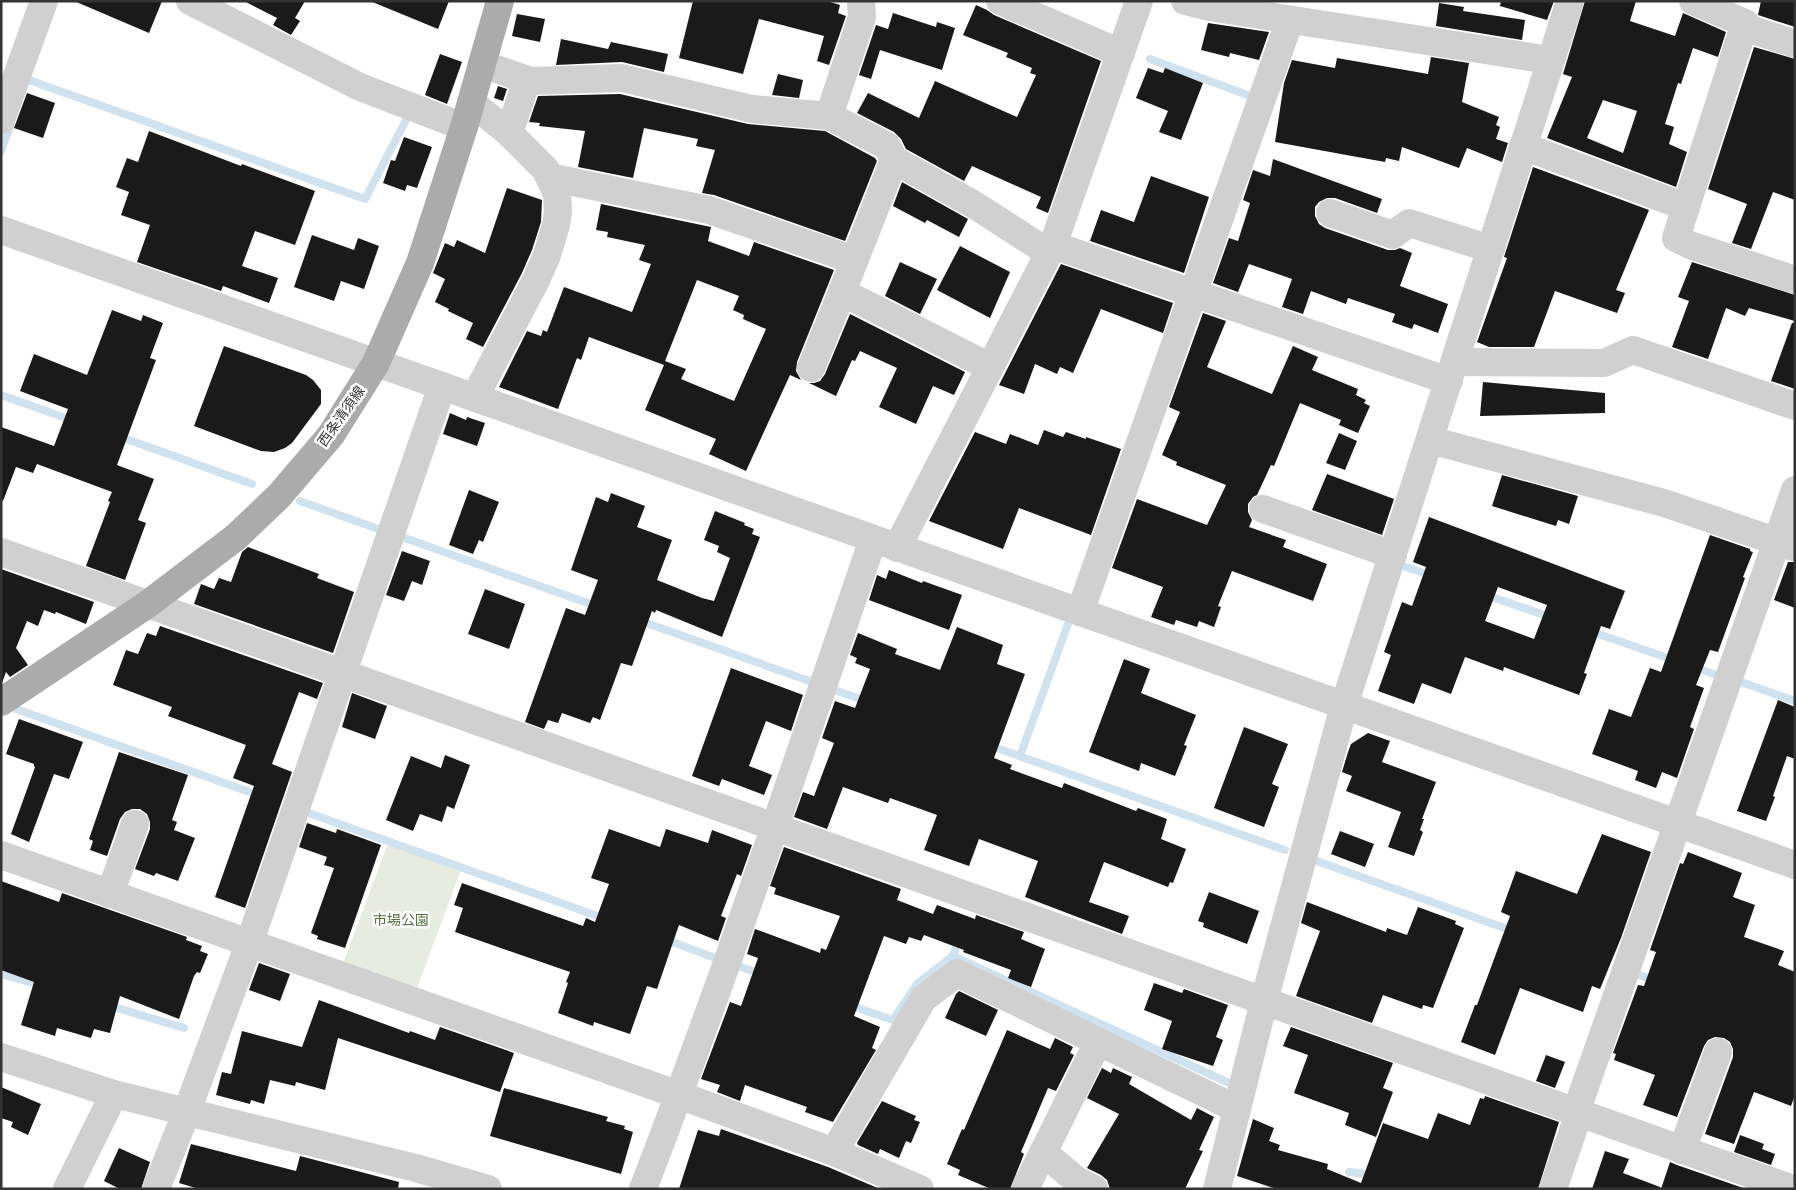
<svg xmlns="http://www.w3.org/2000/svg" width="1796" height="1190" viewBox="0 0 1796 1190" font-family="'Archivo Narrow','Noto Sans JP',sans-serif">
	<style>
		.green { fill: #e6ecdf }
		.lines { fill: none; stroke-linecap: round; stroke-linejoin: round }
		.stream { stroke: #cfe2ee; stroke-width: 8 }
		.building { fill: #1a1a1a; fill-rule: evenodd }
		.minor { stroke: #d0d0d0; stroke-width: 28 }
		.major { stroke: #ababab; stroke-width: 28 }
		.labels { text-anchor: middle; stroke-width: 5; stroke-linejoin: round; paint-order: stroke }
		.street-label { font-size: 14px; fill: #333; stroke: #fff }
		.park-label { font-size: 14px; fill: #56703f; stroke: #fff }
	</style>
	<rect width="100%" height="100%" fill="#fff"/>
	<polygon class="green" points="388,843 461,870 414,996 341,969"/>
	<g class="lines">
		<g class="stream">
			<polyline points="1150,59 1253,97 1252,101"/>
			<polyline points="23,78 365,199 406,120"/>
			<polyline points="1,151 11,124"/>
			<polyline points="1,395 74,421"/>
			<polyline points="118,436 252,484"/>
			<polyline points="300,501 384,531"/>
			<polyline points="399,536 599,607"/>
			<polyline points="1406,567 1433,576"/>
			<polyline points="1486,595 1553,618"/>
			<polyline points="638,620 815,683"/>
			<polyline points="1590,631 1676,661"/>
			<polyline points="1694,667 1719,676"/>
			<polyline points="1741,682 1795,701"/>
			<polyline points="829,688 866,701"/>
			<polyline points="16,709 261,796"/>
			<polyline points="988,745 1285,850"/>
			<polyline points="1020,756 1068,624"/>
			<polyline points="303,811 606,919"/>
			<polyline points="1311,859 1513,931"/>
			<polyline points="959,938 953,956 1227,1082"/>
			<polyline points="664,939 718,959"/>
			<polyline points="736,965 763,975"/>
			<polyline points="1,974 43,986"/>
			<polyline points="1632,978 1634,973 1656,981"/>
			<polyline points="107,1005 184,1028"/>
			<polyline points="849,1005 893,1020 917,984 953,956"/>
			<polyline points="1349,1172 1372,1175"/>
		</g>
	</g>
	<g class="building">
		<polygon points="74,1 162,1 149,33"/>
		<polygon points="244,1 305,1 295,18 300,21 291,35 273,25 277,18"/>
		<polygon points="370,1 449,1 438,29"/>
		<polygon points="693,1 827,1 840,5 838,13 846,16 829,65 817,61 824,36 759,19 743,74 679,58"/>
		<polygon points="1501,1 1554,1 1547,20 1500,6"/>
		<path d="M1585,1H1636L1630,21L1675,36L1683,13L1726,32L1718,57L1693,48L1681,84L1678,83L1665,124L1674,127L1669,144L1687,152L1676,187L1547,138L1572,77L1563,74ZM1603,100L1637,111L1623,153L1587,138Z"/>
		<polygon points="1761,1 1795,1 1795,27 1758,15"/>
		<polygon points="1439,3 1464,7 1463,11 1525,20 1522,40 1436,26"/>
		<polygon points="976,5 987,10 994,15 1101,61 1048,213 1036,208 1041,197 972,166 964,181 906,149 901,139 894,132 857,113 868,93 919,118 935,81 1017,117 1036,75 1030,73 1032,68 1006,57 1008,53 963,35"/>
		<polygon points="893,13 936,27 937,22 955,28 942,70 880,50 871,79 859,75 876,25 888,29"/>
		<polygon points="517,14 545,19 540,42 512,36"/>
		<polygon points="1208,23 1269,32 1259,60 1230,53 1229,57 1201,50"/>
		<polygon points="561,39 608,49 611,42 668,54 664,72 622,62 556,65"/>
		<polygon points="1754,47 1795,59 1795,200 1773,192 1751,249 1732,243 1747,204 1708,189"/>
		<polygon points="440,54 462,62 447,104 425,95"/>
		<polygon points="1431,57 1469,63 1462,102 1499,117 1496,125 1500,127 1496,139 1508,143 1502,162 1467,148 1459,168 1402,147 1399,161 1386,158 1385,162 1275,142 1284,83 1292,60 1335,68 1337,58 1428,74"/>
		<polygon points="1148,68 1163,73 1165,68 1203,83 1181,140 1159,132 1168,111 1136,98"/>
		<polygon points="778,74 803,80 799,98 772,95"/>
		<polygon points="498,86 507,89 503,101 494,98"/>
		<polygon points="27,93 55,103 43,138 14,128"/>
		<polygon points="620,94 748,124 825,131 875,158 877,161 845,241 714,195 702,193 715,150 696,146 698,139 644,128 633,178 578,167 585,131 539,126 540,123 529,122 538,96"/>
		<polygon points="149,131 241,166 242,164 315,191 295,245 255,231 242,266 278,278 269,303 223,286 221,291 137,262 150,225 121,215 129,192 116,187 127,158 138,162"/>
		<polygon points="404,137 432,147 417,188 407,185 405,191 383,183 391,160 395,161"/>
		<polygon points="1273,159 1382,199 1377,213 1335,198 1327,198 1319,202 1315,207 1315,216 1319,224 1325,228 1388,250 1395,250 1400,248 1412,253 1400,286 1448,304 1438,333 1414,324 1412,329 1392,322 1395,314 1348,298 1346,304 1311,291 1303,314 1282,307 1292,279 1249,264 1238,292 1213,283 1229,238 1238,241 1250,203 1243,200 1253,170 1270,176"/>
		<polygon points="1533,167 1649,210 1616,290 1625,293 1617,313 1555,291 1534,347 1489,347 1477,342 1507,258 1504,257"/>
		<polygon points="1151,176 1209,197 1184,273 1090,241 1101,210 1134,222"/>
		<polygon points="902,182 968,219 959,237 927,220 925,223 893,206"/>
		<polygon points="507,188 542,200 541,222 532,250 522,273 483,347 466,339 473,323 448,311 449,309 435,302 445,279 433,273 445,243 454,247 457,240 485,253"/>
		<path d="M601,204L711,227L708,241L749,256L754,242L834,270L797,362L796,371L801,380L790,375L746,471L709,454L716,439L645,410L664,365L589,337L581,360L577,358L558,409L499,387L527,331L541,336L543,330L547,332L564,287L632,312L651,264L639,260L645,245L607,237L608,232L596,230ZM697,280L739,296L733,310L744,315L743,319L766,329L734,401L681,379L686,369L665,361Z"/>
		<polygon points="312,235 354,250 358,238 379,246 364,289 341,281 334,301 294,287"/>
		<polygon points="960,246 1010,272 990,318 937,290"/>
		<polygon points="900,262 937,279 920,314 885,296"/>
		<polygon points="1692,262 1795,295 1795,321 1749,308 1745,316 1726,308 1708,359 1672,347 1689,301 1678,297"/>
		<polygon points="1061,264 1173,303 1163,333 1101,309 1073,373 1060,367 1057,374 1035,364 1024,394 999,385"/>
		<polygon points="112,310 141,321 143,315 163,323 150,358 156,360 117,465 154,479 138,520 146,523 125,580 86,566 110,502 108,501 112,492 37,464 33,473 16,467 3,501 1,500 1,427 54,446 68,409 20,391 34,354 87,375"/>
		<polygon points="1203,313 1226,321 1207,367 1272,394 1293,346 1318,357 1312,370 1358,389 1356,395 1366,400 1364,403 1370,406 1358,433 1339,425 1341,420 1300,403 1274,466 1271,465 1257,495 1253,497 1248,504 1248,512 1252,520 1249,527 1286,540 1283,547 1327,564 1313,601 1232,571 1218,606 1221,607 1214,627 1199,621 1197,627 1176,620 1174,625 1151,617 1163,587 1112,568 1137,499 1207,525 1226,485 1176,465 1177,462 1162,455 1180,412 1169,407"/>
		<polygon points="850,314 965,372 954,395 933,386 916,424 879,407 897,368 860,351 855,361 852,360 836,396 809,383 814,383 820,381 825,374"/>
		<polygon points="1792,323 1795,323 1795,389 1771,381"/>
		<polygon points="224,346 306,375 313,380 321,390 321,404 292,443 285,448 274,452 261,451 194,426"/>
		<polygon points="1483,382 1605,393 1605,413 1480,416"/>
		<polygon points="450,413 466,420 467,417 485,423 477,446 443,434"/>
		<polygon points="1044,430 1063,437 1066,432 1086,439 1086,437 1121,449 1091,535 1019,508 1003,549 929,521 975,432 1006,444 1010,434 1038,445"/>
		<polygon points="1339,433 1357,441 1345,470 1326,463"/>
		<polygon points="1327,474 1394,499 1382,535 1312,510"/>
		<polygon points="1502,475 1578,496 1569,524 1558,520 1556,526 1492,506"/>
		<polygon points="469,490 499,502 483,542 479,540 473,554 449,545"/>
		<polygon points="611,493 645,506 637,527 672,540 657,580 702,598 714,601 730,558 717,552 719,546 704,540 715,511 745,523 744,525 754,529 752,534 760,537 722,637 656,610 655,613 652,611 632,666 621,663 600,720 593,717 590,723 562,713 558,723 548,720 544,729 525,722 566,608 585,615 598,580 571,570 596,497 608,502"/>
		<path d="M1429,517L1625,591L1610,629L1601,626L1584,673L1587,674L1579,695L1504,667L1503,671L1465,657L1451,694L1422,683L1414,704L1378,691L1391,655L1384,652L1402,602L1412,606L1426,567L1413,562ZM1498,587L1547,605L1534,639L1485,621Z"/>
		<polygon points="1710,535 1750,549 1750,551 1753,552 1743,577 1745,578 1718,652 1710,650 1696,685 1704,688 1690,727 1694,729 1677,778 1662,772 1656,788 1635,780 1638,771 1592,754 1609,709 1631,717 1650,668 1661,672"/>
		<polygon points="248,547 319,574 317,578 354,592 333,653 194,604 201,584 214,589 219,578 231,582 242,552"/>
		<polygon points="402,551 430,561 422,585 412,581 404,601 386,595"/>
		<polygon points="1788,562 1795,562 1795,608 1774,600"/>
		<polygon points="1,569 94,602 86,624 56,612 55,614 44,610 38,626 27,621 16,648 28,665 10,677 6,672 2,683"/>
		<polygon points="889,570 922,583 923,581 962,595 949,630 869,600 877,575 886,579"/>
		<polygon points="485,589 525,604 509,649 468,634"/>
		<polygon points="160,626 323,683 317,699 299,692 272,764 292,772 245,908 215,897 254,786 233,778 246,745 168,716 172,707 113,685 126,650 138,654 147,633 156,636"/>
		<polygon points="957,627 1003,645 997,664 1025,674 994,758 1012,765 1010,769 1062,788 1064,783 1136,811 1138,808 1167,819 1161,839 1186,849 1173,883 1170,882 1168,887 1104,862 1089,902 1129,916 1122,934 1025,897 1038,861 979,839 969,866 924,850 937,815 890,798 888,803 843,787 827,829 794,817 803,792 814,796 834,743 822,738 835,701 855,708 870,669 855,663 857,658 850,655 858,633 897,649 895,654 940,670"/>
		<polygon points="1124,659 1150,669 1141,693 1196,715 1184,745 1187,746 1175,776 1141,763 1139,771 1089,752"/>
		<polygon points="731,668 803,695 791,731 766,721 749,766 772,775 764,795 722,779 719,786 692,776"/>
		<polygon points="352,693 387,706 375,739 342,727"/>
		<polygon points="1778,700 1795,707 1795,759 1787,756 1773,796 1775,797 1766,821 1737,811"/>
		<polygon points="19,719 83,742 69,779 54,774 29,842 11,834 35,767 34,766 34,764 6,754"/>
		<polygon points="1244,727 1288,744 1272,784 1279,787 1264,827 1214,808"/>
		<polygon points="1368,733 1390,741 1382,762 1436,782 1422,819 1424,819 1420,830 1423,832 1414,856 1388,847 1401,812 1346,791 1352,776 1342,772 1348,752 1351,744"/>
		<polygon points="119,752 188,775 172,820 177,822 174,830 195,838 178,881 156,873 154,876 135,869 150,829 150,822 147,814 140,809 132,809 125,812 120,819 107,856 90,850 93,841 89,839"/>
		<polygon points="445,755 470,765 454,809 447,806 442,822 420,814 413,831 386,820 411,756 441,768"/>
		<polygon points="307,823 336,833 337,829 381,845 345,948 317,939 318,936 311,933 334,868 324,865 327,857 299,847"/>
		<polygon points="609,829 660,847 666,829 708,843 712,830 752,845 741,876 737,874 721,916 726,918 718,941 679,925 657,989 647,986 630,1034 594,1022 593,1026 558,1013 568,983 566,982 570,972 455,932 463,908 454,905 462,883 583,926 586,918 595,922 609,884 591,878"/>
		<polygon points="1340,831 1374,844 1365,867 1331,854"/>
		<polygon points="1602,834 1651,852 1621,938 1600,989 1592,986 1583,1012 1520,988 1495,1055 1461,1042 1475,1005 1477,1005 1510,916 1501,912 1516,871 1577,894"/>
		<polygon points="784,847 901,889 897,900 933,914 937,905 975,919 976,915 1024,932 1021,939 1045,949 1031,987 1008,978 1011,970 963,952 964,950 924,935 921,941 909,937 906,944 884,936 854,1016 880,1027 872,1048 876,1050 833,1122 805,1112 807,1107 745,1085 740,1101 717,1092 720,1085 701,1079 730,1002 741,1006 758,958 747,954 755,929 820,953 821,948 826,950 840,916 774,894 776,888 770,886"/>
		<polygon points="1688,852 1742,873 1733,897 1755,905 1744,937 1784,951 1778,965 1795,972 1795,1095 1791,1106 1754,1092 1734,1144 1705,1134 1733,1057 1733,1049 1730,1042 1724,1038 1715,1037 1708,1040 1704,1046 1677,1117 1643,1105 1655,1075 1614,1060 1616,1054 1613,1053 1638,985 1644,986 1656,952 1650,950 1680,863 1683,864"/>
		<polygon points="1,881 59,902 62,893 187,937 186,940 202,946 200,951 208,954 200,973 197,972 194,976 179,1019 120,996 110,1033 94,1029 91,1038 57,1028 55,1036 21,1025 34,982 1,970"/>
		<polygon points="1209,892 1259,911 1247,944 1203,927 1204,923 1198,921"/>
		<polygon points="1307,902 1386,932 1387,928 1407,935 1418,907 1456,921 1455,924 1464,928 1433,1008 1423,1005 1422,1009 1383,995 1372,1023 1296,996 1320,931 1301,923"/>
		<polygon points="259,963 290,974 280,1001 249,990"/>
		<polygon points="1154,983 1182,993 1184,989 1228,1005 1216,1037 1223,1040 1213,1066 1162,1049 1172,1021 1144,1010"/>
		<polygon points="959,991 998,1010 986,1036 945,1018 956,994"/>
		<polygon points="319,1000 409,1033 410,1031 435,1040 440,1027 514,1053 500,1092 338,1038 325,1090 296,1082 295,1086 270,1080 264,1104 251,1100 250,1104 216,1095 222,1072 231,1074 242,1031 302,1047"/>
		<polygon points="1291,1027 1393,1063 1383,1088 1393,1092 1376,1137 1345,1125 1349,1113 1294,1093 1308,1055 1283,1046"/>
		<polygon points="1007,1030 1050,1049 1055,1038 1073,1047 1070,1053 1074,1055 1056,1091 1048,1088 1021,1152 1024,1154 1010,1189 991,1189 958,1175 960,1170 947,1164 962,1129 964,1130"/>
		<polygon points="1546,1055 1565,1062 1555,1088 1536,1081"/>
		<polygon points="1102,1068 1111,1073 1113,1068 1132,1077 1129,1084 1191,1120 1197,1108 1214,1117 1199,1150 1203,1151 1185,1189 1110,1189 1107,1180 1101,1175 1087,1168 1119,1114 1087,1098"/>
		<polygon points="1,1087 41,1104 28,1135 11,1127 13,1122 1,1118"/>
		<polygon points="504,1088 608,1117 606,1121 625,1126 624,1129 633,1132 621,1174 490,1136"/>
		<polygon points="1485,1096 1559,1122 1538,1189 1277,1189 1237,1176 1253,1119 1274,1128 1269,1141 1280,1145 1278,1150 1328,1164 1327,1169 1361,1183 1383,1123 1428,1139 1438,1113 1470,1125 1480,1098 1484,1099"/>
		<polygon points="882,1101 916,1116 914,1120 920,1122 911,1143 906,1141 899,1158 880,1149 878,1154 858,1145 857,1143"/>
		<polygon points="721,1129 828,1167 880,1189 679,1189 698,1130 719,1136"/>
		<polygon points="1740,1135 1764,1144 1762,1149 1775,1154 1771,1165 1734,1152"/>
		<polygon points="191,1144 296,1171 300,1156 399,1182 398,1189 199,1189 179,1183"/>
		<polygon points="119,1148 150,1162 141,1189 120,1189 104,1181"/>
		<polygon points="1605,1151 1629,1159 1623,1173 1660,1187 1660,1189 1592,1189"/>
		<polygon points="1670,1162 1677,1165 1746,1189 1661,1189"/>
	</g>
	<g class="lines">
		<g class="minor">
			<polyline points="190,1 360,87 464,127"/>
			<polyline points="1000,1 1121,53"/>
			<polyline points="1185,1 1209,7 1550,60"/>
			<polyline points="1693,1 1745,23 1676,238 1690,245 1795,280"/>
			<polyline points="1744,27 1795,44"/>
			<polyline points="482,64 531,81 622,78 752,109 829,116 887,146 894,160 973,204 1049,253"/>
			<polyline points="471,102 509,133 546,170 557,194 558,211 556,225 547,255 536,280 475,397"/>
			<polyline points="829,116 862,17 861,1"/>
			<polyline points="1,120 44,1"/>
			<polyline points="509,133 527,80"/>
			<polyline points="1523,146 1686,207"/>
			<polyline points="894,160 842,292 990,367"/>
			<polyline points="549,177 709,210 854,260"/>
			<polyline points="1330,213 1393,235 1409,223 1491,249"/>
			<polyline points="1,230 1795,865"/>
			<polyline points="1053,245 1449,381"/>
			<polyline points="1455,362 1604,363 1633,350 1795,406"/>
			<polyline points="811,368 842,292"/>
			<polyline points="1430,440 1664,503 1793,547"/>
			<polyline points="1263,509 1393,555"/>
			<polyline points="897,548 1053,245 1139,1"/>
			<polyline points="1,552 1793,1189"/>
			<polyline points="1080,612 1290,20"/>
			<polyline points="1,855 679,1095 834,1152 920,1189"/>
			<polyline points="110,894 135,824"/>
			<polyline points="1,1057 114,1094 416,1168 488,1189"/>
			<polyline points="1576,1112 1795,490"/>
			<polyline points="1682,1150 1718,1052"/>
			<polyline points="834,1152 923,999 957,973 1237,1109"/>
			<polyline points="1043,1152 1076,1180 1094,1189"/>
			<polyline points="67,1189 114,1094"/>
			<polyline points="156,1189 187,1111 249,944 442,386"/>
			<path d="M643,1189C726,974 799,757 873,539"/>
			<polyline points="1025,1189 1098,1042"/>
			<polyline points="1217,1189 1264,1001 1344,706 1570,1"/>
			<polyline points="1553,1189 1579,1113"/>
		</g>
		<polyline class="major" points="1,702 148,604 236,537 279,496 331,435 376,363 420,263 464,127 500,1"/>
	</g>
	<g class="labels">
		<g class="street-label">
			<text transform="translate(341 416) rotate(-55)" y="5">西条清須線</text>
		</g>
		<g class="park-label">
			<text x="401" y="925">市場公園</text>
		</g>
	</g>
	<rect width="1796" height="1190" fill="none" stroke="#333333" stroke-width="5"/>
</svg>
